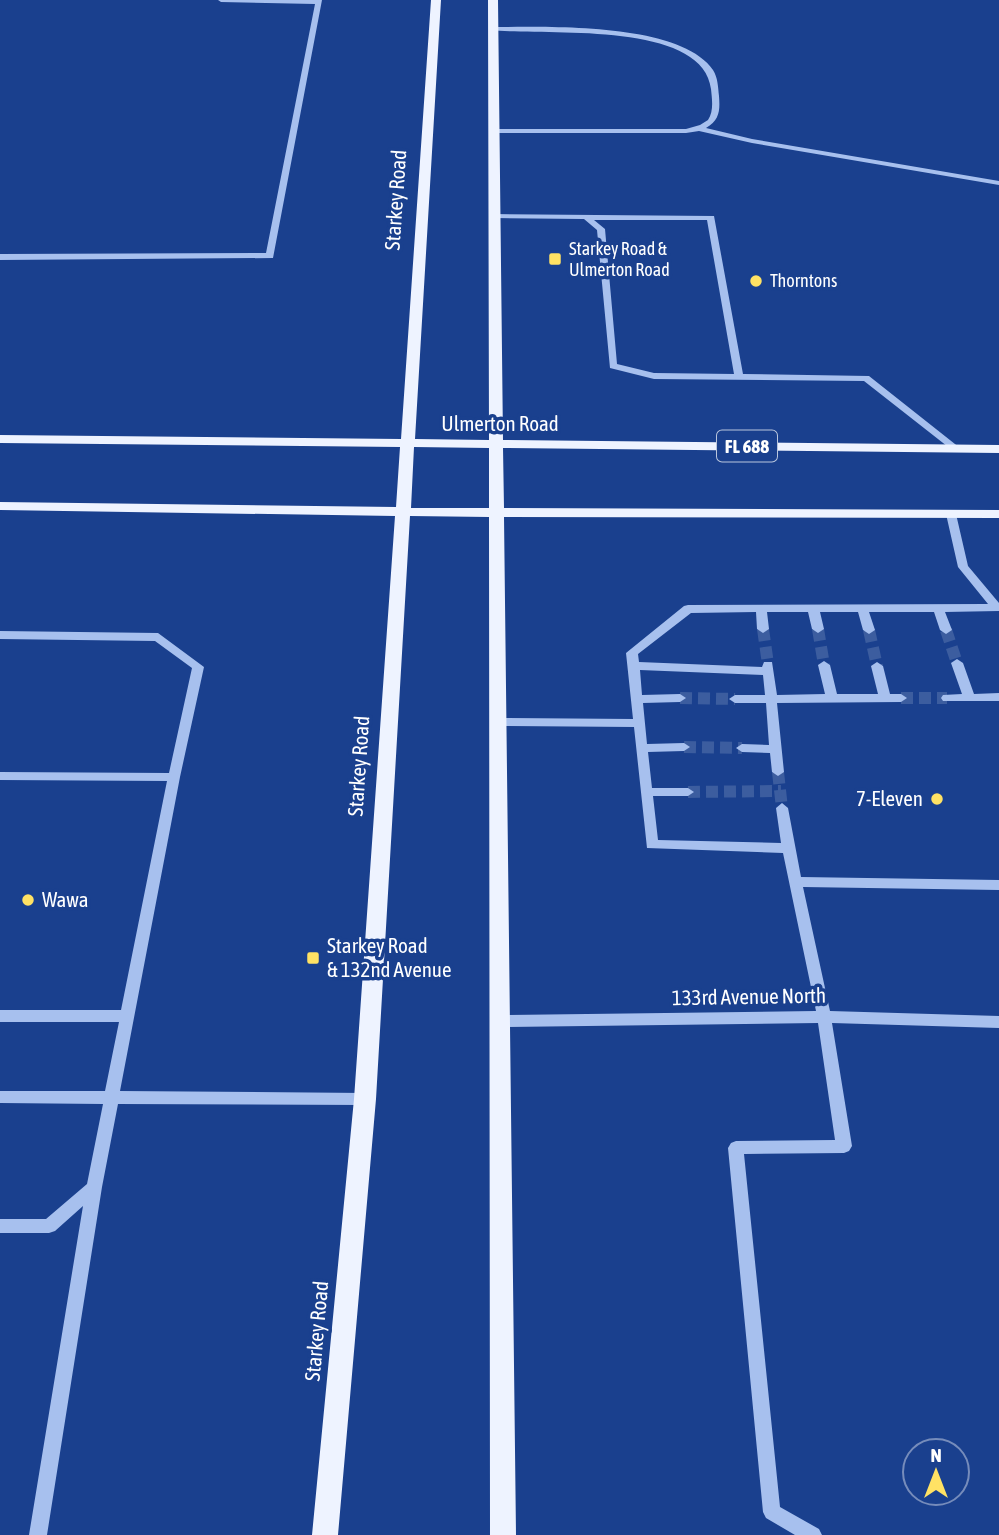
<svg xmlns="http://www.w3.org/2000/svg" width="999" height="1535" viewBox="0 0 999 1535" font-family="'Asap Condensed',sans-serif">
	<style>
		.lines { fill: none; stroke-linecap: round; stroke-linejoin: round }
		.minor-tunnel { stroke: #3c5d9f; stroke-width: 12; stroke-dasharray: 12 6; stroke-linecap: butt }
		.minor { fill: #a7c0ee; fill-rule: evenodd }
		.major { fill: #eef3ff; fill-rule: evenodd }
		.poi-dot { fill: #ffe264; stroke: #1a408e; stroke-width: 2.5 }
		.labels { text-anchor: middle; stroke-width: 7; stroke-linejoin: round; paint-order: stroke }
		.far-poi-label { font-size: 18px; fill: #fff; stroke: #1a408e; text-anchor: start }
		.shield { fill: #1a408e; stroke: #bac6dd; stroke-width: 2 }
		.shield-label { font-size: 19px; font-weight: bold; fill: #fff }
		.street-label { font-size: 21px; fill: #fff; stroke: #1a408e }
		.poi-label { font-size: 21px; fill: #fff; stroke: #1a408e; text-anchor: start }
	</style>
	<rect width="100%" height="100%" fill="#1a408e"/>
	<g class="lines">
		<g class="minor-tunnel">
			<polyline points="763,629 768,664"/>
			<polyline points="818,629 824,665"/>
			<polyline points="869,630 877,666"/>
			<polyline points="946,630 957,663"/>
			<polyline points="680,698 735,699"/>
			<polyline points="901,698 947,698"/>
			<polyline points="684,747 742,748"/>
			<polyline points="778,772 782,808"/>
			<polyline points="688,792 781,791"/>
		</g>
		<g class="minor">
			<polygon points="218,0 322,0 273,258 0,260 0,254 266,253 315,4 221,2"/>
			<path d="M493,27C547,27 680,22 713,70C718,78 718,87 719,96C720,110 720,120 706,128L752,139L999,181V185L752,143L699,131L686,133H491L490,131L494,129H686L700,125L708,120C714,111 712,99 711,89C703,19 540,36 491,30V28Z"/>
			<path d="M492,214L714,216L743,374L869,376L960,448L958,450H952L864,381L654,379L610,368L597,230L584,219L495,218H492ZM594,220H707L734,374L654,373L617,364L605,229Z"/>
			<polygon points="951,511 956,514 968,566 999,603 999,611 945,612 952,630 946,634 940,630 934,612 869,612 875,630 869,634 863,630 858,612 820,612 824,629 818,633 812,629 808,612 767,612 769,629 763,633 757,629 756,612 691,613 638,654 639,662 762,667 764,662 772,662 777,695 825,694 818,665 824,661 830,665 837,694 878,694 871,666 877,662 883,666 890,694 901,694 907,698 901,702 777,703 784,772 778,776 772,772 770,753 742,752 736,748 742,744 769,745 766,703 735,703 729,699 735,695 765,695 763,675 640,670 642,695 680,694 686,698 680,702 643,703 647,744 684,743 690,747 684,751 648,752 652,788 688,788 694,792 688,796 653,796 658,840 781,843 776,808 782,803 788,808 801,877 999,880 999,890 803,887 830,1011 999,1016 999,1028 832,1023 852,1146 849,1151 844,1153 744,1154 780,1507 819,1529 822,1535 795,1535 766,1518 763,1512 728,1148 731,1143 736,1141 835,1140 818,1023 499,1027 494,1025 492,1021 494,1017 499,1015 816,1011 783,853 647,848 634,727 497,726 491,722 497,718 633,719 626,653 684,606 688,605 988,604 958,567 946,514"/>
			<polygon points="0,631 158,633 204,667 180,777 120,1091 365,1093 370,1095 372,1099 370,1103 365,1105 118,1104 102,1187 47,1535 29,1535 83,1206 55,1231 49,1233 0,1233 0,1219 46,1219 87,1184 103,1104 0,1103 0,1091 105,1091 119,1022 0,1022 0,1010 121,1010 167,781 0,780 0,772 169,773 192,668 155,641 0,639"/>
			<polygon points="957,659 963,663 974,694 999,693 999,701 943,701 941,698 943,695 962,694 951,663"/>
		</g>
		<path class="major" d="M431,0H441L415,439L489,440L488,0H498L503,440L999,445V453L503,448L504,508L999,510V518L504,517L516,1535H490L489,517L410,516L376,1099L338,1535H312L354,1099L395,516L0,510V502L396,507L400,447L0,443V435L401,439ZM414,447L489,448V508H411Z"/>
	</g>
	<g class="poi-dot">
		<rect x="548" y="252" width="14" height="14" rx="3.5"/>
		<circle cx="756" cy="281" r="7"/>
		<circle cx="937" cy="799" r="7"/>
		<circle cx="28" cy="900" r="7"/>
		<rect x="306" y="951" width="14" height="14" rx="3.5"/>
	</g>
	<g class="labels">
		<g class="far-poi-label">
			<text x="569" y="255">Starkey Road &amp;<tspan x="569" dy="21">Ulmerton Road</tspan></text>
			<text x="770" y="287">Thorntons</text>
		</g>
		<rect class="shield" x="717" y="430.5" width="60" height="31" rx="5"/>
		<g class="shield-label">
			<text x="747" y="453">FL 688</text>
		</g>
		<g class="street-label">
			<text transform="translate(396 200) rotate(-86)" y="7">Starkey Road</text>
			<text x="500" y="431">Ulmerton Road</text>
			<text transform="translate(359 766) rotate(-86)" y="7">Starkey Road</text>
			<text transform="translate(749 997) rotate(-1)" y="7">133rd Avenue North</text>
			<text transform="translate(317 1331) rotate(-85)" y="7">Starkey Road</text>
		</g>
		<g class="poi-label">
			<text x="923" y="806" text-anchor="end">7-Eleven</text>
			<text x="42" y="907">Wawa</text>
			<text x="327" y="953">Starkey Road<tspan x="327" dy="24">&amp; 132nd Avenue</tspan></text>
		</g>
	</g>
	<g transform="translate(936 1472)"><circle r="33" fill="#1a408e" stroke="#768cbb" stroke-width="2"/>
	<path d="M0-5L12 26L0 18L-12 26Z" fill="#ffe264"/>
	<text y="-10" font-size="19" font-weight="bold" text-anchor="middle" fill="#ffffff">N</text>
	</g>
</svg>
